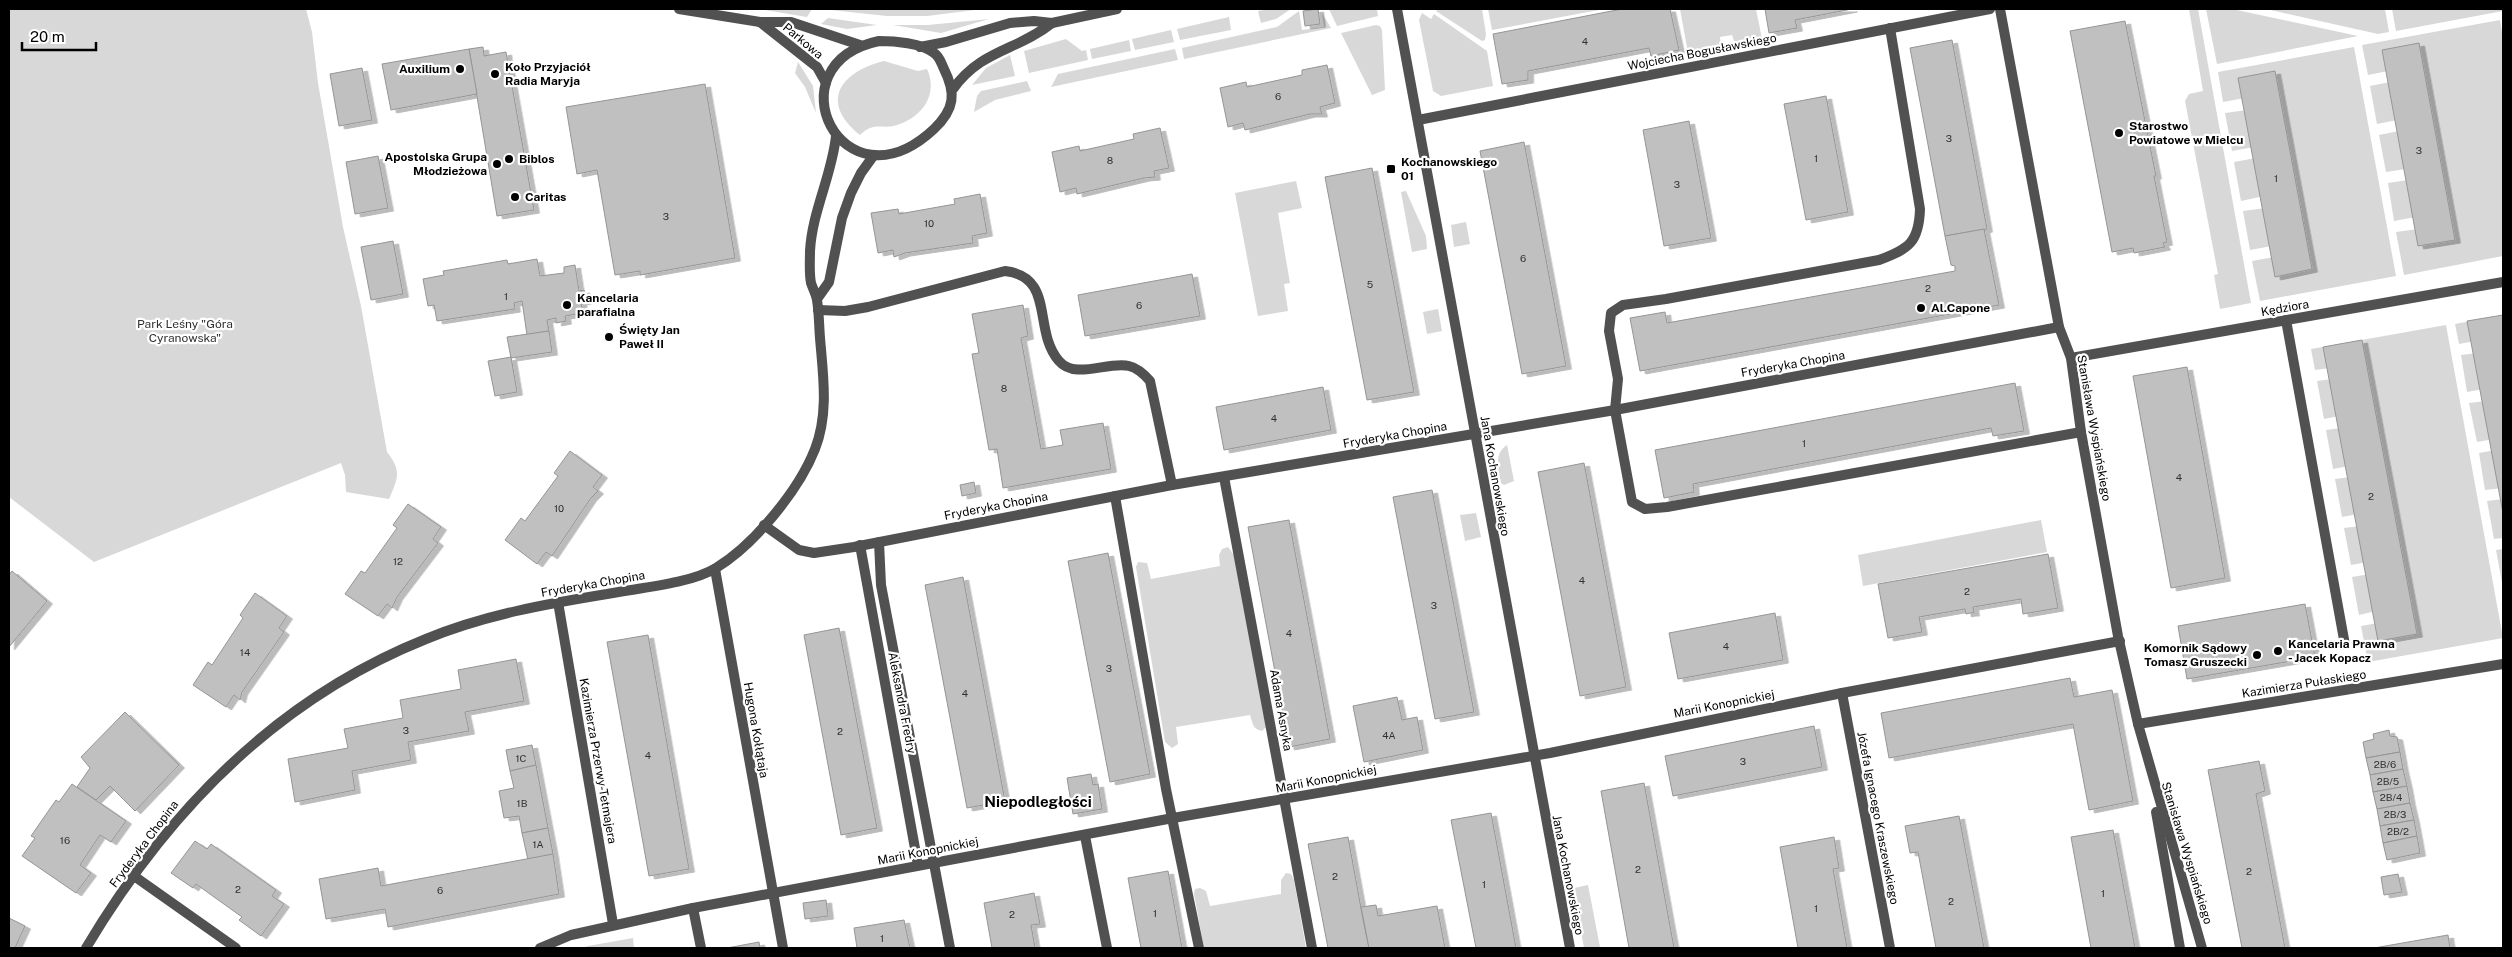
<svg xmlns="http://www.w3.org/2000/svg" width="2512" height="957" viewBox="0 0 2512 957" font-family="'Public Sans',sans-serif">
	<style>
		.green { fill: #d8d8d8 }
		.building { fill: #c0c0c0; stroke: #959595; filter: url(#shadow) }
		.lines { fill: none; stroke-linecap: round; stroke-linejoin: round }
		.pedestrian { stroke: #515151; stroke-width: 10 }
		.minor { stroke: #515151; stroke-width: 10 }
		.tertiary { stroke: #515151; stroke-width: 10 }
		.poi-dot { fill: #000; stroke: #fff; stroke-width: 2 }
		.labels { text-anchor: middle; stroke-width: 4.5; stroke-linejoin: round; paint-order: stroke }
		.number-label { font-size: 10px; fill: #303030 }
		.street-label { font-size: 12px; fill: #000; stroke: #fff }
		.poi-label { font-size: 12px; font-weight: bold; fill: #000; stroke: #fff; text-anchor: start }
		.park-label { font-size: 12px; fill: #2f2f2f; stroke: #fff }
		.quarter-label { font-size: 15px; font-weight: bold; fill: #000; stroke: #fff }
	</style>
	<defs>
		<filter id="shadow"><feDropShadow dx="5.5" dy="3" stdDeviation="0" flood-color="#0004"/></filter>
	</defs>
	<rect width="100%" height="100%" fill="#fff"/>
	<g class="green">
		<path d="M9,9H306L312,32L318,83L343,227L361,306L387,452C402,471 398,478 389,499L346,492L345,475L341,463L94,562L9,497Z"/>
		<polygon points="759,9 812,9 807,17"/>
		<polygon points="821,9 983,9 927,16 887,16"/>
		<polygon points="1270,9 1291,9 1276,19 1261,23 1258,11"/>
		<polygon points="1329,9 1377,9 1378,16 1337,26"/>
		<polygon points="1438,9 1482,9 1486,34 1485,40 1482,41 1436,11"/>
		<polygon points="1488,9 1604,9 1492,30"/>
		<polygon points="1680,9 1756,9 1762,39 1735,44 1732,35 1720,37 1721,46 1688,53"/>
		<polygon points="2189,9 2198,9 2251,303 2220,309 2214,275 2218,274 2185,101 2189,94 2203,91"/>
		<polygon points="2206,9 2232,9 2358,36 2217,64"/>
		<polygon points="2266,9 2385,9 2389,32 2378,34"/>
		<polygon points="2392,9 2503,9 2503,11 2396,31"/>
		<polygon points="1299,11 1302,30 1324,27 1322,13 1331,28 1184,59 1182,48 1277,27"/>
		<polygon points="1422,13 1431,19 1434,14 1487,51 1493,86 1441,96 1433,91 1419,20"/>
		<polygon points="1229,17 1231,30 1180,40 1177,29"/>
		<polygon points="828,18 877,25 847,29 821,24"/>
		<polygon points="989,19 941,33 893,25 928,25"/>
		<polygon points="2500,20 2503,39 2503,256 2404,275 2396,232 2418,229 2416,217 2394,221 2388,183 2408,180 2406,169 2386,172 2379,135 2399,131 2397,120 2377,124 2370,86 2390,82 2388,71 2368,75 2362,45"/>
		<polygon points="1376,25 1380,26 1382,30 1385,90 1372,95 1341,33"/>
		<polygon points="1171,30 1174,42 1135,50 1132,39"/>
		<polygon points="1066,39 1082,51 1086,50 1088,60 1029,73 1024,51"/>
		<polygon points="1129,40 1131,51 1092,59 1090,49"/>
		<polygon points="2354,47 2396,276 2260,301 2252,261 2274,257 2272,246 2250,250 2243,211 2266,208 2264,196 2241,201 2234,162 2256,158 2254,147 2232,151 2225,113 2247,110 2245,98 2223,102 2218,72"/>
		<polygon points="1175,49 1178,60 1051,87 1058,74"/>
		<polygon points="1010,55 1015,76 972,85 986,68"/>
		<path d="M884,61L918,71L927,69C938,93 924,115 900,124C883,131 875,120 860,135C819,102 840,72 884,61Z"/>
		<polygon points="798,62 813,86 816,113 805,87 795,73"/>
		<polygon points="1027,81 1031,91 995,100 974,112 977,96 981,91"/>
		<polygon points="1296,181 1302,208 1278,213 1290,283 1284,284 1288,311 1258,316 1235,193"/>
		<polygon points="1406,191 1426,236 1427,249 1412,252 1401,192"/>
		<polygon points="1466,222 1470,244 1454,247 1451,225"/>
		<polygon points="1438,309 1442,331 1427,334 1423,312"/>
		<polygon points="2503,315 2503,489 2503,488 2485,490 2479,453 2496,450 2494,439 2477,442 2469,403 2486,401 2484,389 2467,392 2461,355 2477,353 2475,341 2459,344 2455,324"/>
		<polygon points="2446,325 2503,638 2368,662 2361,626 2378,623 2376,611 2359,615 2352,577 2370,574 2368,562 2351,565 2344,528 2360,526 2358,514 2342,517 2335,479 2351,477 2349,466 2333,469 2326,430 2341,428 2339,416 2324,419 2317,381 2332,379 2330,368 2315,370 2311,349"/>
		<path d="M1507,445L1514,481L1504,485L1501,483C1499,469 1493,454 1507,445Z"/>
		<polygon points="2503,499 2503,538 2494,539 2487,501"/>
		<polygon points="1476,513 1481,537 1465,541 1460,515"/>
		<polygon points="2041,520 2047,552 1863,586 1858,555"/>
		<path d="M1228,547L1234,555L1266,727L1262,731C1252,729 1253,723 1250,715L1176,727L1178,744L1172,748L1165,742L1136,567L1138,562L1147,563L1151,579L1220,566L1219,555L1222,549Z"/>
		<polygon points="2503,549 2503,588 2496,550"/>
		<polygon points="1286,873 1291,874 1294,880 1306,948 1204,948 1194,894 1195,889 1200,888 1206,891 1210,906 1281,894 1281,880"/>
		<polygon points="1588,885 1600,947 1584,948 1573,890 1574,888"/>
		<polygon points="633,938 634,948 583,948 588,946"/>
	</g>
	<g class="building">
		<polygon points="1318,9 1320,24 1305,26 1303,11"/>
		<polygon points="1622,9 1670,9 1679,50 1651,56 1649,48 1528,71 1528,80 1502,84 1493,34"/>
		<polygon points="1765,9 1852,9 1795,20 1797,28 1769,33"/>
		<polygon points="2125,21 2156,176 2154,176 2167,242 2163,243 2165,247 2134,253 2133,248 2112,252 2070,31"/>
		<polygon points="1952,40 1987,229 1945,236 1910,48"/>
		<polygon points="2419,43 2455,240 2418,246 2382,50"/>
		<polygon points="483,47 484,56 506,52 534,210 497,216 469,49"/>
		<polygon points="469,49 477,94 391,110 382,64"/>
		<polygon points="1327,65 1335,103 1320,107 1322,114 1310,114 1245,130 1243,123 1228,127 1220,88 1246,82 1247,87 1302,75 1302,70"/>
		<polygon points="362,68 372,120 339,126 330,74"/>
		<polygon points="2275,71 2312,269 2275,277 2238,78"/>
		<polygon points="705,84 735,258 640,275 640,271 615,275 597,170 577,174 566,107"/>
		<polygon points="1826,96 1848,212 1806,220 1784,104"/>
		<polygon points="1689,121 1711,238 1664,246 1643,130"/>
		<polygon points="1160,128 1169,168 1154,171 1155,177 1144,178 1077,194 1076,188 1060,192 1052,152 1079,146 1080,151 1134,139 1133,134"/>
		<polygon points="1524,142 1566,366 1522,374 1480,151"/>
		<polygon points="378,156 388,208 355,214 346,162"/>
		<polygon points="1372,168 1414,392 1367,400 1325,177"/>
		<polygon points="980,194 987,233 972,236 973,243 905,253 894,257 893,250 878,253 871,213 898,209 899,214 955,204 954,199"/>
		<polygon points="1984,229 1999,305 1640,371 1630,318 1665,312 1667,323 1955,271 1955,266 1951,265 1945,236"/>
		<polygon points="393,241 403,294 371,300 361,247"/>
		<polygon points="537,259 540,276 564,273 564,267 575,265 579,291 584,290 586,301 581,302 583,313 565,316 566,321 556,323 556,318 547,320 549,331 527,335 522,301 514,303 515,309 437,321 434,305 428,306 423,279 444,275 443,271 507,260 508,264"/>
		<polygon points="1192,274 1200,316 1085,336 1078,295"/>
		<polygon points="1023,305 1028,336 1021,338 1041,449 1063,445 1060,430 1103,423 1111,469 1003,488 997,449 989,450 972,354 979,353 972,314"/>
		<polygon points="2503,315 2503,513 2467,321"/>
		<polygon points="549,331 552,352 511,358 507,337"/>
		<polygon points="2362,340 2417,634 2378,641 2323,347"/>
		<polygon points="511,357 517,392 495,396 488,361"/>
		<polygon points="2187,367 2225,578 2171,588 2133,376"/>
		<polygon points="2015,383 2024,431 1993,436 1991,428 1693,484 1694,492 1664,498 1655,450"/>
		<polygon points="1323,387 1331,430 1224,450 1216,407"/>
		<polygon points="570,451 602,475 593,487 598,491 591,498 552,556 546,552 537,564 505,540 521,518 525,521 558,476 554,473"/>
		<polygon points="1584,463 1626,687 1580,696 1538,472"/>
		<polygon points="974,482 976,493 962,496 960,485"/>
		<polygon points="1432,490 1474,712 1435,719 1393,497"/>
		<polygon points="408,504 441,527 433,539 438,543 397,597 392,608 387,604 378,616 345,594 361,571 365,573 397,528 393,525"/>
		<polygon points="1289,520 1330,739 1289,747 1248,527"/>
		<polygon points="1108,553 1150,774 1110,782 1068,561"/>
		<polygon points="2048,554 2058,608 2023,614 2021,599 1973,607 1974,613 1970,613 1966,614 1965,609 1919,617 1922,632 1888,638 1878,584"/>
		<polygon points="12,571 47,601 9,647 9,575"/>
		<polygon points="963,577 1005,801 967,808 925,585"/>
		<polygon points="255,593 287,616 279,628 284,632 242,692 240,700 234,695 226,707 193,685 208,662 212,665 243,618 240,615"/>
		<polygon points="2305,604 2315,657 2187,679 2178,626"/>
		<polygon points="1775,613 1783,660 1678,679 1669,633"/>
		<polygon points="839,628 877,828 841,835 804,635"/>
		<polygon points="648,635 689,869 649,876 607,642"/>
		<polygon points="516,659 524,701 465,712 469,731 408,742 411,760 352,771 355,790 295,802 288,759 348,748 344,729 403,718 400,700 461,689 458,670"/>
		<polygon points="2070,678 2074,697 2112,690 2133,801 2089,810 2073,724 1889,758 1881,713"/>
		<polygon points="1397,697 1402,720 1417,717 1423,750 1364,762 1353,706"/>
		<polygon points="125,712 179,765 135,811 110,786 96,800 77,787 90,768 81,757"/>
		<polygon points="1814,726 1822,767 1673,796 1665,756"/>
		<polygon points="2389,730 2390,736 2397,737 2400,752 2366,758 2363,742 2374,739 2373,734"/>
		<polygon points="532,745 536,765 510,771 506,750"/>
		<polygon points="2400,752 2403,769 2370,775 2366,758"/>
		<polygon points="2259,761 2265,791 2256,794 2285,948 2242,948 2208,770"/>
		<polygon points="536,765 548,828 522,833 519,816 504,818 499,791 514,788 510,771"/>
		<polygon points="2403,769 2407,786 2373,792 2370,775"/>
		<polygon points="1091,774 1093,785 1098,784 1102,809 1073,814 1067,778"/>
		<polygon points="1644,783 1674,948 1629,948 1601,791"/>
		<polygon points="72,784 126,821 111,842 100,835 80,865 91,873 76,893 22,856 35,838 31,836 56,800 59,802"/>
		<polygon points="2407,786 2410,803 2377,809 2373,792"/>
		<polygon points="2410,803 2414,820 2380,826 2377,809"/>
		<polygon points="1491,813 1516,948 1476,948 1451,820"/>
		<polygon points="1959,816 1984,948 1936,948 1918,852 1910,853 1905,826"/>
		<polygon points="2414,820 2417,836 2383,843 2380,826"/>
		<polygon points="548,828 553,854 528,860 522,833"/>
		<polygon points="2113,830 2135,948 2091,948 2071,837"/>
		<polygon points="2417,836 2420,853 2387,860 2383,843"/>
		<polygon points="1348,837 1363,919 1369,948 1328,948 1308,844"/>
		<polygon points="1834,837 1839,868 1833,869 1847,948 1798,948 1780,847"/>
		<polygon points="195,841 207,849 211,844 276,890 272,896 284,904 261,936 239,920 242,917 196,884 193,888 171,873"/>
		<polygon points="553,854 559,894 388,927 385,909 326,919 319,879 378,868 381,886"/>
		<polygon points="1168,871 1182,948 1141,948 1128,878"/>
		<polygon points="2398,874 2402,892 2384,895 2381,877"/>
		<polygon points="1034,893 1040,924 1031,925 1035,948 992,948 984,903"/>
		<polygon points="826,900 828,916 805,919 803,903"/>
		<polygon points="1376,905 1378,916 1437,906 1445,948 1369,948 1361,907"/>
		<polygon points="9,918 25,926 15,948 9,948"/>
		<polygon points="904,920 910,948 857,948 854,928"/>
		<polygon points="2448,935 2450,948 2374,948"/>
		<polygon points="759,942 760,948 727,948"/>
	</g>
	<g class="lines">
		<polyline class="pedestrian" points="879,542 881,585 950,948"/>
		<g class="minor">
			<polyline points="679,9 760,22 791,22 860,45"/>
			<polyline points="1397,9 1570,948"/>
			<polyline points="2000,9 2059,327 2071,358 2081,432 2118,636 2138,724 2202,948"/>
			<polyline points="760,22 817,67 826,83"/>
			<path d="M1890,28L1920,209C1919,242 1909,249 1879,260L1666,299L1623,305L1611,313L1609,331L1618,379L1615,410L1632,502L1645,509L1667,507L2081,432"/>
			<polyline points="1418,120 1990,9"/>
			<path d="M818,310L845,311L868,307L1005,271C1056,277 1032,330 1059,361C1075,380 1108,361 1129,366C1138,368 1144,374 1150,381L1172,485"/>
			<polyline points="2286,320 2345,645"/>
			<polyline points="2071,358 2503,282"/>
			<polyline points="1224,477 1312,948"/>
			<polyline points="1115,496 1166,789 1199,948"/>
			<polyline points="764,525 799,550 814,553 854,547 1172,485 1615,410 2059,327"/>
			<polyline points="860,545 918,865"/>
			<polyline points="715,569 783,948"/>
			<polyline points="558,602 613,924"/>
			<polyline points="1842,693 1890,948"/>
			<polyline points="2138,724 2503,664"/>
			<polyline points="2156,812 2180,948"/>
			<polyline points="1085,836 1107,948"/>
			<polyline points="134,876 236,948"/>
			<polyline points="693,908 701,948"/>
			<polyline points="540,948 571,935 693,908 1173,818 1550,753 1842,693 2120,641"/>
		</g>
		<g class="tertiary">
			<path d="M879,41C894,41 922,43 934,53C940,57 941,63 944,69C956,93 955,109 934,129C842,215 769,64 879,41Z"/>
			<polyline points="920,47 946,42 1010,23 1034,21 1052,23 1117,9"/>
			<path d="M953,89C982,49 1017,51 1052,23"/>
			<polyline points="817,299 829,282 842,218 851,193 861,173 874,155"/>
			<path d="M86,948C167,812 276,699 426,639C484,615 546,604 607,594C638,588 690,584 716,568C754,545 799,490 815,449C829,413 823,375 820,338C819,325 819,312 817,300C816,294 813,289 811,283C809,273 810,261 810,251C812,212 832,175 836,136"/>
		</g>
	</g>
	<g class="poi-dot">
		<circle cx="460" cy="69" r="5"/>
		<circle cx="495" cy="74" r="5"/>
		<circle cx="2119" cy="133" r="5"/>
		<circle cx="509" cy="159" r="5"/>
		<circle cx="497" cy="164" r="5"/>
		<rect x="1386" y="164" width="10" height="10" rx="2.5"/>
		<circle cx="515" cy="197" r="5"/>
		<circle cx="567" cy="305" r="5"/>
		<circle cx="1921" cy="308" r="5"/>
		<circle cx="609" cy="337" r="5"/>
		<circle cx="2278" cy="651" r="5"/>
		<circle cx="2257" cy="655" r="5"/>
	</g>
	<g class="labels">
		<g class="number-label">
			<text x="1585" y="45">4</text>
			<text x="1278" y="100">6</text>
			<text x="1949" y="142">3</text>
			<text x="2419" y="154">3</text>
			<text x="1816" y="162">1</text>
			<text x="1110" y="164">8</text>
			<text x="2276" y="182">1</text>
			<text x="1677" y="188">3</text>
			<text x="666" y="220">3</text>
			<text x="929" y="227">10</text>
			<text x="1523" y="262">6</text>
			<text x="1370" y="288">5</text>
			<text x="1928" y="292">2</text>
			<text x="506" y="300">1</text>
			<text x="1139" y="309">6</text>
			<text x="1004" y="392">8</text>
			<text x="1274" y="422">4</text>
			<text x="1804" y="447">1</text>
			<text x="2179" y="481">4</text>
			<text x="2371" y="500">2</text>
			<text x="559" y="512">10</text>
			<text x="398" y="565">12</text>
			<text x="1582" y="584">4</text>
			<text x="1967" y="595">2</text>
			<text x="1434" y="609">3</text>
			<text x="1289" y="637">4</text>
			<text x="1726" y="650">4</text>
			<text x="245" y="656">14</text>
			<text x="1109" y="672">3</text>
			<text x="965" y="697">4</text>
			<text x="406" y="734">3</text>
			<text x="840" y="735">2</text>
			<text x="1389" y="739">4A</text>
			<text x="648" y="759">4</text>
			<text x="521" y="762">1C</text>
			<text x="1743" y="765">3</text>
			<text x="2385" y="768">2B/6</text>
			<text x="2388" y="785">2B/5</text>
			<text x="2391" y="801">2B/4</text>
			<text x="522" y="807">1B</text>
			<text x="2395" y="818">2B/3</text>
			<text x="2398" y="835">2B/2</text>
			<text x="65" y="844">16</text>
			<text x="538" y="848">1A</text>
			<text x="1638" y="873">2</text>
			<text x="2249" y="875">2</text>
			<text x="1335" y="880">2</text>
			<text x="1484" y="888">1</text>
			<text x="238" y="893">2</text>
			<text x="440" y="894">6</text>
			<text x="2103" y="897">1</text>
			<text x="1951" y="905">2</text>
			<text x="1816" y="912">1</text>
			<text x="1155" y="917">1</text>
			<text x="1012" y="918">2</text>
			<text x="882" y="942">1</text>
		</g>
		<g class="street-label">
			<text transform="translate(803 41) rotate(40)" y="4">Parkowa</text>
			<text transform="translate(1702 52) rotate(-11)" y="4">Wojciecha Bogusławskiego</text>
			<text transform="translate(2285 308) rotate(-10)" y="4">Kędziora</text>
			<text transform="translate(1793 364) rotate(-10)" y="4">Fryderyka Chopina</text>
			<text transform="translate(2094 428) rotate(80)" y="4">Stanisława Wyspiańskiego</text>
			<text transform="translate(1395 435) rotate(-10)" y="4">Fryderyka Chopina</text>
			<text transform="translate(1495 476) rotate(80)" y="4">Jana Kochanowskiego</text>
			<text transform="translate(996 506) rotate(-11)" y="4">Fryderyka Chopina</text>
			<text transform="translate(593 584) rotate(-10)" y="4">Fryderyka Chopina</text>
			<text transform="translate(2304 684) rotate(-9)" y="4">Kazimierza Pułaskiego</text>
			<text transform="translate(902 703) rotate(79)" y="4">Aleksandra Fredry</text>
			<text transform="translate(1724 704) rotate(-11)" y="4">Marii Konopnickiej</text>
			<text transform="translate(1281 710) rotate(80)" y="4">Adama Asnyka</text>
			<text transform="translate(756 730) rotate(80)" y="4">Hugona Kołłątaja</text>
			<text transform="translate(598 761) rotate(80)" y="4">Kazimierza Przerwy-Tetmajera</text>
			<text transform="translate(1326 779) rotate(-11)" y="4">Marii Konopnickiej</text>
			<text transform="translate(1878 818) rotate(79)" y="4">Józefa Ignacego Kraszewskiego</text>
			<text transform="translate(144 844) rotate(-53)" y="4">Fryderyka Chopina</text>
			<text transform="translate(928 851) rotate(-11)" y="4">Marii Konopnickiej</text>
			<text transform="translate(2187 853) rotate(73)" y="4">Stanisława Wyspiańskiego</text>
			<text transform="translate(1568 875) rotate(79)" y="4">Jana Kochanowskiego</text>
		</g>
		<g class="poi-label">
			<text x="505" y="71">Koło Przyjaciół<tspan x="505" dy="14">Radia Maryja</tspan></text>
			<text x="450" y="73" text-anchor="end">Auxilium</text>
			<text x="2129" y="130">Starostwo<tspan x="2129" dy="14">Powiatowe w Mielcu</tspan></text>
			<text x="487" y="161" text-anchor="end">Apostolska Grupa<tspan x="487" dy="14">Młodzieżowa</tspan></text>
			<text x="519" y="163">Biblos</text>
			<text x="1401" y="166">Kochanowskiego<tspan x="1401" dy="14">01</tspan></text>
			<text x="525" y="201">Caritas</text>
			<text x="577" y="302">Kancelaria<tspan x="577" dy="14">parafialna</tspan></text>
			<text x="1931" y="312">Al.Capone</text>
			<text x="619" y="334">Święty Jan<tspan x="619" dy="14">Paweł II</tspan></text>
			<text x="2288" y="648">Kancelaria Prawna<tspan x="2288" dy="14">- Jacek Kopacz</tspan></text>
			<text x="2247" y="652" text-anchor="end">Komornik Sądowy<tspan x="2247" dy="14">Tomasz Gruszecki</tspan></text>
		</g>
		<g class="park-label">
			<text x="185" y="328">Park Leśny "Góra<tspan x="185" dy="14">Cyranowska"</tspan></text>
		</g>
		<g class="quarter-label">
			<text x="1038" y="807">Niepodległości</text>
		</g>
	</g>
	<rect width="2512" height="957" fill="none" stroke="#000000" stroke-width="20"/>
	<path d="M22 42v8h74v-8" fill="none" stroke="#000000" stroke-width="2.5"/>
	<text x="30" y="42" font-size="15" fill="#000000" stroke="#ffffff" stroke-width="4" paint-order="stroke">20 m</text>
</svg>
